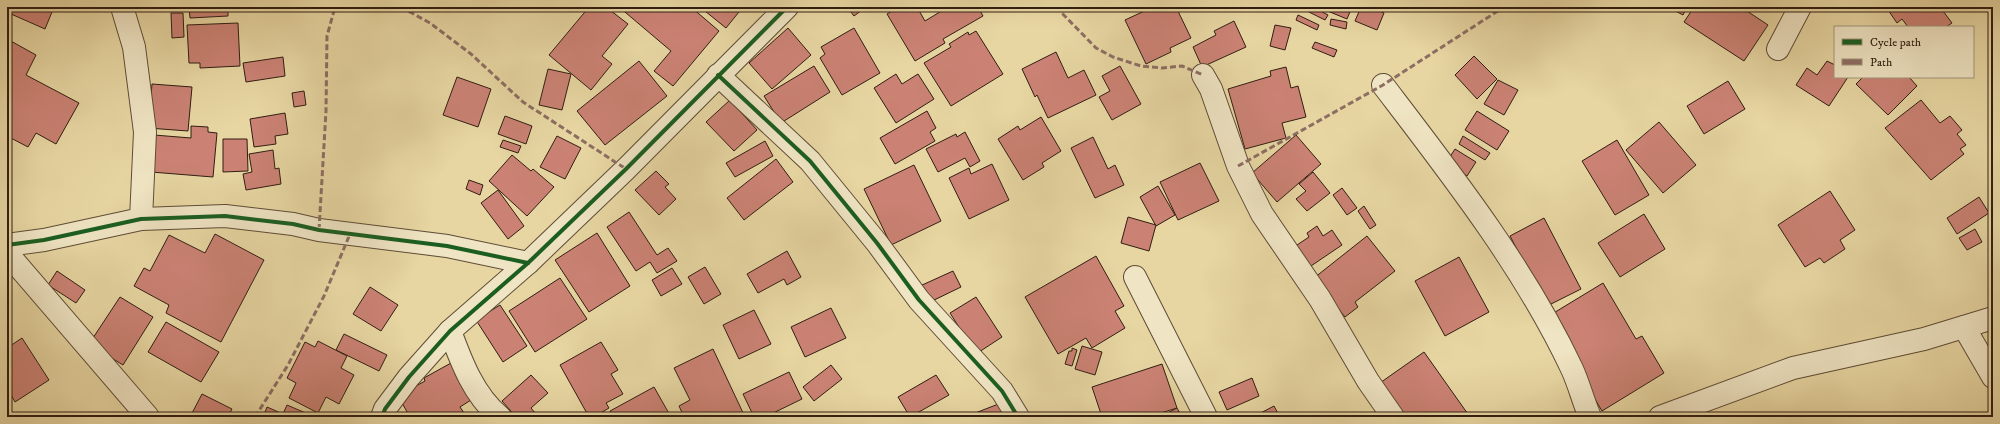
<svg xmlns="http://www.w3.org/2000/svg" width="2000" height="424" viewBox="0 0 2000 424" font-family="'IM FELL DW Pica',serif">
	<rect width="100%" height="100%" fill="#e7d6a2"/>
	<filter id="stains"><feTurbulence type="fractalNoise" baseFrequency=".005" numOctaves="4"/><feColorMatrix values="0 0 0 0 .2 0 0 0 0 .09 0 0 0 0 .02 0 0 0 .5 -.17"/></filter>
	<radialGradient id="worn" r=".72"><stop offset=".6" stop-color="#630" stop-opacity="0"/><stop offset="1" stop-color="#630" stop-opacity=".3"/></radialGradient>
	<g fill="#cb8274" stroke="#301e12">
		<polygon points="14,7 54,7 45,29 11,14"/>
		<polygon points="189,7 228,7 228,16 190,18"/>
		<polygon points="589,7 606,7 628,24 602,56 612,64 591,90 549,55"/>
		<polygon points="619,7 691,7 719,31 673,86 654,71 671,51"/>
		<polygon points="700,7 743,7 726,28"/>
		<polygon points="847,7 866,7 854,16"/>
		<polygon points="899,7 917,7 925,21 948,7 978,7 983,16 943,39 945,43 915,61 887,14"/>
		<polygon points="1153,7 1176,7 1191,38 1170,48 1171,52 1146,64 1125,20"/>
		<polygon points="1304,7 1313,7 1328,15 1325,20 1303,9"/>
		<polygon points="1318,7 1352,7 1347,19"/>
		<polygon points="1361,7 1371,7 1384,13 1377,30 1355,21"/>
		<polygon points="1668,7 1687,7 1683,15"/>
		<polygon points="1694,7 1741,7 1768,25 1744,61 1684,22"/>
		<polygon points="1886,7 1940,7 1952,23 1946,27 1908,27 1902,19 1897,23"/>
		<polygon points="171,13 183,13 184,37 172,38"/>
		<polygon points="1298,15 1319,25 1317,30 1296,20"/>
		<polygon points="1331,19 1347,22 1346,29 1330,25"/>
		<polygon points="1234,21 1246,47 1202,67 1193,47 1216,35 1214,31"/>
		<polygon points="238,23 240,66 200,68 200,63 189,63 187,25"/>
		<polygon points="1275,25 1291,28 1285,50 1270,46"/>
		<polygon points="788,28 811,55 772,89 749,63"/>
		<polygon points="854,28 880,73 842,95 820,58 825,54 821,47"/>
		<polygon points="976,31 1003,74 951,106 924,63 951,47 949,44 968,32 969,35"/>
		<polygon points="9,40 36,55 26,75 79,103 56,144 36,133 28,147 7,136 7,44"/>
		<polygon points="1315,42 1337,50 1334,57 1312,48"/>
		<polygon points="1056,52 1068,78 1084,70 1096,95 1048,118 1037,95 1035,97 1022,69"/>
		<polygon points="1474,56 1497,79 1477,99 1455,75"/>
		<polygon points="283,57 285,76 246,82 243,63"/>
		<polygon points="639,61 667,96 605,145 577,111"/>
		<polygon points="1827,61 1835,65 1835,77 1848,77 1829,106 1796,85 1807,68 1817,75"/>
		<polygon points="814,66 830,92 781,123 764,96"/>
		<polygon points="1120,66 1141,104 1112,120 1099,97 1110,91 1102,76"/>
		<polygon points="1286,67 1291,88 1298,86 1306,117 1282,123 1286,138 1245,149 1228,89 1271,76 1270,71"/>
		<polygon points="548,69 571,74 562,110 539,105"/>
		<polygon points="896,74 902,84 918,74 934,99 896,123 874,88"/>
		<polygon points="457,77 491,89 478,127 443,115"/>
		<polygon points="1863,77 1909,77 1917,86 1888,115 1856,84"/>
		<polygon points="1498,80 1518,90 1504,115 1484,104"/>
		<polygon points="1728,81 1745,109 1704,134 1687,106"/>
		<polygon points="152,84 192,87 188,131 148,128"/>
		<polygon points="304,91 306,105 294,107 292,93"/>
		<polygon points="730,100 757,130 734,151 706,122"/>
		<polygon points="1921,100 1940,123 1950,116 1962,130 1957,134 1966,145 1960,149 1964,154 1931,180 1885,128"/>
		<polygon points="927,111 936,128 930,132 935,141 895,164 880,138"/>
		<polygon points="1477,111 1509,131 1497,150 1465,130"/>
		<polygon points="285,113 288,134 275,136 276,144 254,147 250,119"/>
		<polygon points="505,116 532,126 526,144 498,134"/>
		<polygon points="1041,117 1061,151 1042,163 1044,167 1023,180 998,139 1018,126 1020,130"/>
		<polygon points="1659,122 1696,165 1663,193 1626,150"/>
		<polygon points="191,126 208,127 208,132 217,133 213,177 151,172 154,135 191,138"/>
		<polygon points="965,132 980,161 970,167 965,158 938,172 926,149 956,134 957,137"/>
		<polygon points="1296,135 1321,164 1277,202 1252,173"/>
		<polygon points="557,136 581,148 565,179 540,167"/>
		<polygon points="1463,136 1490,153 1485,160 1459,144"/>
		<polygon points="1093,137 1108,169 1115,165 1124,185 1095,198 1071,148"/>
		<polygon points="223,139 247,139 248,171 223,172"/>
		<polygon points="503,140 521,146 518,153 500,147"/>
		<polygon points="1617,140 1649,195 1615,215 1582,161"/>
		<polygon points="765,141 773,156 735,177 726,163"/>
		<polygon points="1455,149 1476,162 1467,176 1446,163"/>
		<polygon points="273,150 275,169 279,168 281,184 246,190 243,174 252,172 249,154"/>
		<polygon points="512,155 531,171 533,169 554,187 527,216 489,181"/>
		<polygon points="776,159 793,182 744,220 727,198"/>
		<polygon points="1200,163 1219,201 1178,220 1160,182"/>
		<polygon points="992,164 1009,200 969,219 949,178 969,168 971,174"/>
		<polygon points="914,165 941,221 891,245 864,189"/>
		<polygon points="656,171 669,184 665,187 676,199 659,215 635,190"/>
		<polygon points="1313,172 1330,193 1307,211 1296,199 1306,191 1299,184"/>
		<polygon points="469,180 483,185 480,195 466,189"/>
		<polygon points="1158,186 1175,215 1156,226 1140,197"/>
		<polygon points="1342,188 1357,208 1347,215 1333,195"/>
		<polygon points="498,190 524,226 508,239 481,203"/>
		<polygon points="1830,191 1855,230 1840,240 1845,249 1824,263 1820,258 1805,267 1778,225"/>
		<polygon points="1979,197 1989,213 1957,234 1947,218"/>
		<polygon points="1364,206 1376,225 1370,229 1358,211"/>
		<polygon points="629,212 657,255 668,248 677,261 657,273 650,262 636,271 607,227"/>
		<polygon points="1644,214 1665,249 1620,277 1598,243"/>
		<polygon points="1128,217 1156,225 1149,251 1121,243"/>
		<polygon points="1544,218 1581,289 1547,306 1510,236"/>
		<polygon points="1317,226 1323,236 1332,230 1342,245 1308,268 1294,247 1309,237 1307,233"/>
		<polygon points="1975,229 1982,242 1967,250 1959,238"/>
		<polygon points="597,233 630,286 589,312 555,260"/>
		<polygon points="215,234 264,260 221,342 166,313 169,305 134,286 144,268 150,271 169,235 205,253"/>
		<polygon points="1367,236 1395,271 1355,302 1358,307 1345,317 1314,278"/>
		<polygon points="1993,245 1993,258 1988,249"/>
		<polygon points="787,251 801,277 787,285 784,279 758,293 747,274"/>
		<polygon points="1096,256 1124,306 1115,311 1125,328 1092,348 1086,338 1058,354 1025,297"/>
		<polygon points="1459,257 1489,312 1445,336 1415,281"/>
		<polygon points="705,267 721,294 704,304 688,277"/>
		<polygon points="672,268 682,284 661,296 652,280"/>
		<polygon points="57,271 85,290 76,303 48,285"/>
		<polygon points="953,271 961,287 928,303 920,286"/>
		<polygon points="560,278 587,319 535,352 509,311"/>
		<polygon points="1603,283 1636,339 1642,336 1664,373 1602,411 1577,369 1552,314"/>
		<polygon points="370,287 398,305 381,331 353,314"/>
		<polygon points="120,297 153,317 123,365 89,344"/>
		<polygon points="976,297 1002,337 976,354 950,313"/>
		<polygon points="500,305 527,346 503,362 476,320"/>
		<polygon points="831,308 846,338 805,357 791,327"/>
		<polygon points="754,310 771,344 739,359 723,325"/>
		<polygon points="166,322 219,352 201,382 148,352"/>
		<polygon points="344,334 387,355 379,371 336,350"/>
		<polygon points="22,338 49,380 15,402 10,393 7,394 7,348"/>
		<polygon points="318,341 347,356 341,368 354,375 339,404 326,397 318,413 289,398 296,383 287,378 305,342 315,347"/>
		<polygon points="601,342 618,370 611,374 623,394 606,403 609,408 594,417 589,417 560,365"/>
		<polygon points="1082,346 1102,352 1095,375 1075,369"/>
		<polygon points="1072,348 1077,350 1072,366 1065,364 1069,351 1072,351"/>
		<polygon points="713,349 745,417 684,417 679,406 690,400 674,368"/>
		<polygon points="1424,352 1470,417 1399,417 1377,385"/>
		<polygon points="451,363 471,400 460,407 464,413 456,417 410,417 398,396 425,381 424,378"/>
		<polygon points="1162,364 1177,408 1148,417 1102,417 1092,387"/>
		<polygon points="831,365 842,379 814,401 803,387"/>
		<polygon points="789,372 802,399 765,417 754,417 743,394"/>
		<polygon points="531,375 548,393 531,408 536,414 533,417 516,417 502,401"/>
		<polygon points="936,375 949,395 910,417 898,397"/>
		<polygon points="1252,378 1259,396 1227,410 1219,392"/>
		<polygon points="654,387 671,417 613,417 610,411"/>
		<polygon points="202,394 232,409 228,417 190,417"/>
		<polygon points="1001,403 1006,417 965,417"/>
		<polygon points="287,405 315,417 263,417 267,407 283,414"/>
		<polygon points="1274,406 1280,417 1253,417"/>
		<polygon points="1177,408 1182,417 1160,417"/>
	</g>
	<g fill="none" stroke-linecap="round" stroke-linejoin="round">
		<g stroke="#5e4c36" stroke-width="24">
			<g id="minor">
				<polyline points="122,7 134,47 145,132 141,219"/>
				<polyline points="1778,49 1800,7"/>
				<polyline points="718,75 810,161 877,243 919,300 1002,391 1018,417"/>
				<polyline points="1203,75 1211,89 1238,166 1262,214 1320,299 1368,381 1393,417"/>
				<path d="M1383,85c68,89 141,182 189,284 7,15 11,32 18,48"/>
				<polyline points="7,245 44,240 141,219 225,216 293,224 319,230 447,246 528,263"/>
				<polyline points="7,253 148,417"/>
				<polyline points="1135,277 1206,417"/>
				<polyline points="1964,327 1993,377"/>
				<path d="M450,331c11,30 24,65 50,86"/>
				<polyline points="382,417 385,409 409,377 450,331 528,263 626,169 787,7"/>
				<polyline points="1660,417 1793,368 1924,339 1993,318"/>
			</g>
		</g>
		<use href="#minor" stroke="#efe4c3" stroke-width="22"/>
		<g stroke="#8d6e63" stroke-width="3" stroke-dasharray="6 3" stroke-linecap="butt">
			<polyline points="401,7 430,23 471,54 523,102 626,169"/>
			<polyline points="1056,7 1096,48 1113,57 1141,66 1162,68 1182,66 1203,75"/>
			<polyline points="1238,166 1383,85 1504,7"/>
			<polyline points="319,230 326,111 327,36 335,7"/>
			<polyline points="255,417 288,365 324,296 350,234"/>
		</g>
		<g stroke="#efe4c3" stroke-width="6">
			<g id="cycleway">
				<polyline points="718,75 810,161 877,243 919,300 1002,391 1018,417"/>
				<polyline points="7,245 44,240 141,219 225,216 293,224 319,230 447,246 528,263"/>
				<polyline points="382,417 385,409 409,377 450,331 528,263 626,169 787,7"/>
			</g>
		</g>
		<use href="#cycleway" stroke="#1b5e20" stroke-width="4"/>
	</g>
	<rect width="2000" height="424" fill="none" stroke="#e7d6a2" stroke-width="24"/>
	<rect x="8" y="8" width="1984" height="408" fill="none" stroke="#301e12" stroke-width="2"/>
	<rect x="12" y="12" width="1976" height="400" fill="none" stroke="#301e12"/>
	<rect x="1834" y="26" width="140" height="52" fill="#efe4c3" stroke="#a3957c"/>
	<rect x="1842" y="39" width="20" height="6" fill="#1b5e20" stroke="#a3957c"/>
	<text x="1870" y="46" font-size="12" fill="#301e12">Cycle path</text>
	<rect x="1842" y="59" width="20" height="6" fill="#8d6e63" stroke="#a3957c"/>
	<text x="1870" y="66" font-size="12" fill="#301e12">Path</text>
	<rect width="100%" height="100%" filter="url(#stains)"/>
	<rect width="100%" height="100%" fill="url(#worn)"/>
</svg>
